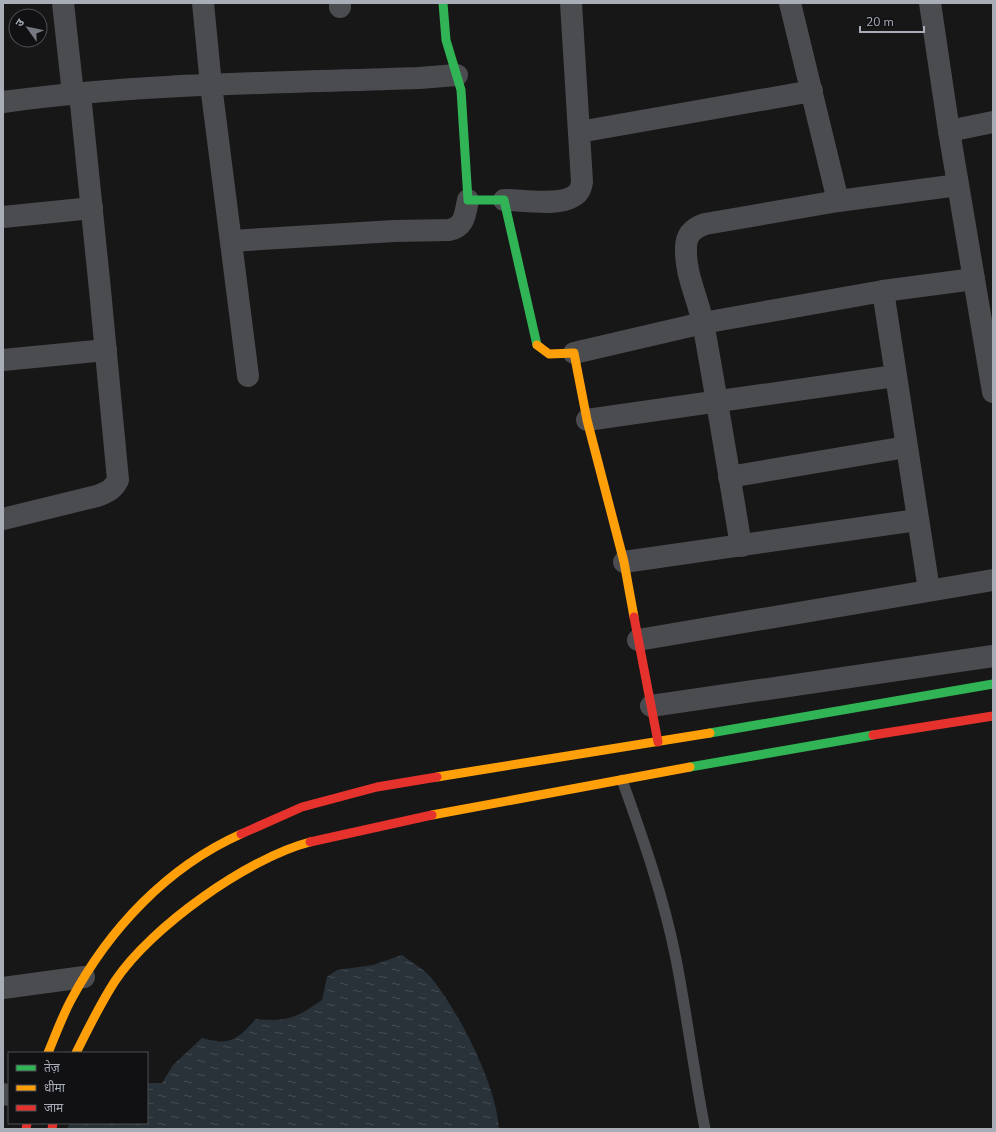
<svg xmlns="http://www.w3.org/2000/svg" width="996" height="1132" viewBox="0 0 996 1132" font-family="'Nunito Sans','Noto Sans Devanagari',sans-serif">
	<defs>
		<pattern id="water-ripples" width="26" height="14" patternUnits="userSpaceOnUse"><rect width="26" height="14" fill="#2a3239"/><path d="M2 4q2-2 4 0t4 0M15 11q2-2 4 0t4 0" fill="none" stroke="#464d54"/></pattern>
	</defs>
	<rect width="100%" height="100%" fill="#171717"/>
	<path fill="url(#water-ripples)" d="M402,955c10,8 24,15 31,25 28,36 63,104 66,149h-432l3,-6h77v-40h15l11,-18 29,-27c28,8 35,2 54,-19 32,3 40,-1 66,-19l5,-23 10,-7 36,-5z"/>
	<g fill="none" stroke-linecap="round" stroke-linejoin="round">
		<path stroke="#4b4c50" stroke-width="11" d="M622,780c21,58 42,118 54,179 11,56 18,114 29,170"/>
		<g stroke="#4b4c50" stroke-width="22">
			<polyline points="63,3 73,94"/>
			<polyline points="203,3 211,85 248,376"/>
			<polyline points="340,3 340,7"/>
			<polyline points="790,3 838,201"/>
			<polyline points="930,3 949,131 993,392"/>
			<path d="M3,102c138,-19 277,-19 416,-24l38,-3"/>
			<polyline points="949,131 993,122"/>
			<polyline points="579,132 812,91"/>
			<path d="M504,200c17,0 54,6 68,-3 7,-3 9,-8 10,-15l-11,-179"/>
			<polyline points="3,217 92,208"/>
			<path d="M231,241l163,-10 55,-1c16,-3 16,-16 19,-30"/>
			<polyline points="883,291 929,590"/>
			<polyline points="574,353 703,323 883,291 974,279"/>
			<polyline points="3,360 106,350"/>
			<polyline points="587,420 895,376"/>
			<polyline points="729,477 906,447"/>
			<path d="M3,519l94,-23c10,-4 16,-6 21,-16l-18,-190 -20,-196"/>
			<path d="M741,546c-12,-73 -24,-146 -37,-218 -5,-28 -19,-52 -18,-80 0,-13 7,-20 19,-24l133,-23 120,-16"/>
			<polyline points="624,562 917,520"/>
			<polyline points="638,640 993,580"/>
			<polyline points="651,706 993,656"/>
			<polyline points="3,988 84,977"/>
			<polyline points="3,1094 9,1095"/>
		</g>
		<g stroke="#30b455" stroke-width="9">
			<polyline points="443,3 446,40 461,90 468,200 504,200 537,345"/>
			<polyline points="710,733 993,684"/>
			<polyline points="690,767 873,735"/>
		</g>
		<g stroke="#ff9f0a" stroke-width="9">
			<polyline points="537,345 549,354 574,353 587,420 624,562 634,617"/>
			<polyline points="437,777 710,733"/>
			<polyline points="432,815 690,767"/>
			<path d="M48,1053c7,-17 14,-36 23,-53 38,-71 96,-133 170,-166"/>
			<path d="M76,1053c12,-24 24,-49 39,-72 36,-54 133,-123 195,-139"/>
		</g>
		<g stroke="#e5322d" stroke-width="9">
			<polyline points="634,617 658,742"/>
			<polyline points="873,735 993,716"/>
			<polyline points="241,834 302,807 377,787 437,777"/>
			<polyline points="310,842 432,815"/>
			<polyline points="26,1129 27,1123"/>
			<polyline points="52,1129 53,1123"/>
		</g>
	</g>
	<rect width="996" height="1132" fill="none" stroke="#a8adb8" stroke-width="8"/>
	<rect x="8" y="1052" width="140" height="72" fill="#111113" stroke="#4d4f55"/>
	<rect x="16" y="1065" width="20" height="6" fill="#30b455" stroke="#4d4f55"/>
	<text x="44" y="1072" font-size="12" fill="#a8adb8">तेज़</text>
	<rect x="16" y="1085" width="20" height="6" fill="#ff9f0a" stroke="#4d4f55"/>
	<text x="44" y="1092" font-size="12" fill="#a8adb8">धीमा</text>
	<rect x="16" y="1105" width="20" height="6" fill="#e5322d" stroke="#4d4f55"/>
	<text x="44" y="1112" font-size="12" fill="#a8adb8">जाम</text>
	<g transform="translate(28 28) rotate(303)"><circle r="19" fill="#111113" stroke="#4d4f55"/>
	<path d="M0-3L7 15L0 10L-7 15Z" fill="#757880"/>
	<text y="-6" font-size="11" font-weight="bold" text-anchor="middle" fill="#a8adb8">उ</text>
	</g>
	<path d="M860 26v6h64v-6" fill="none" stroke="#a8adb8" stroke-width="2"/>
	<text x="866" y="26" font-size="12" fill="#a8adb8" stroke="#111113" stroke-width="3" paint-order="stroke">20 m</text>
</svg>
